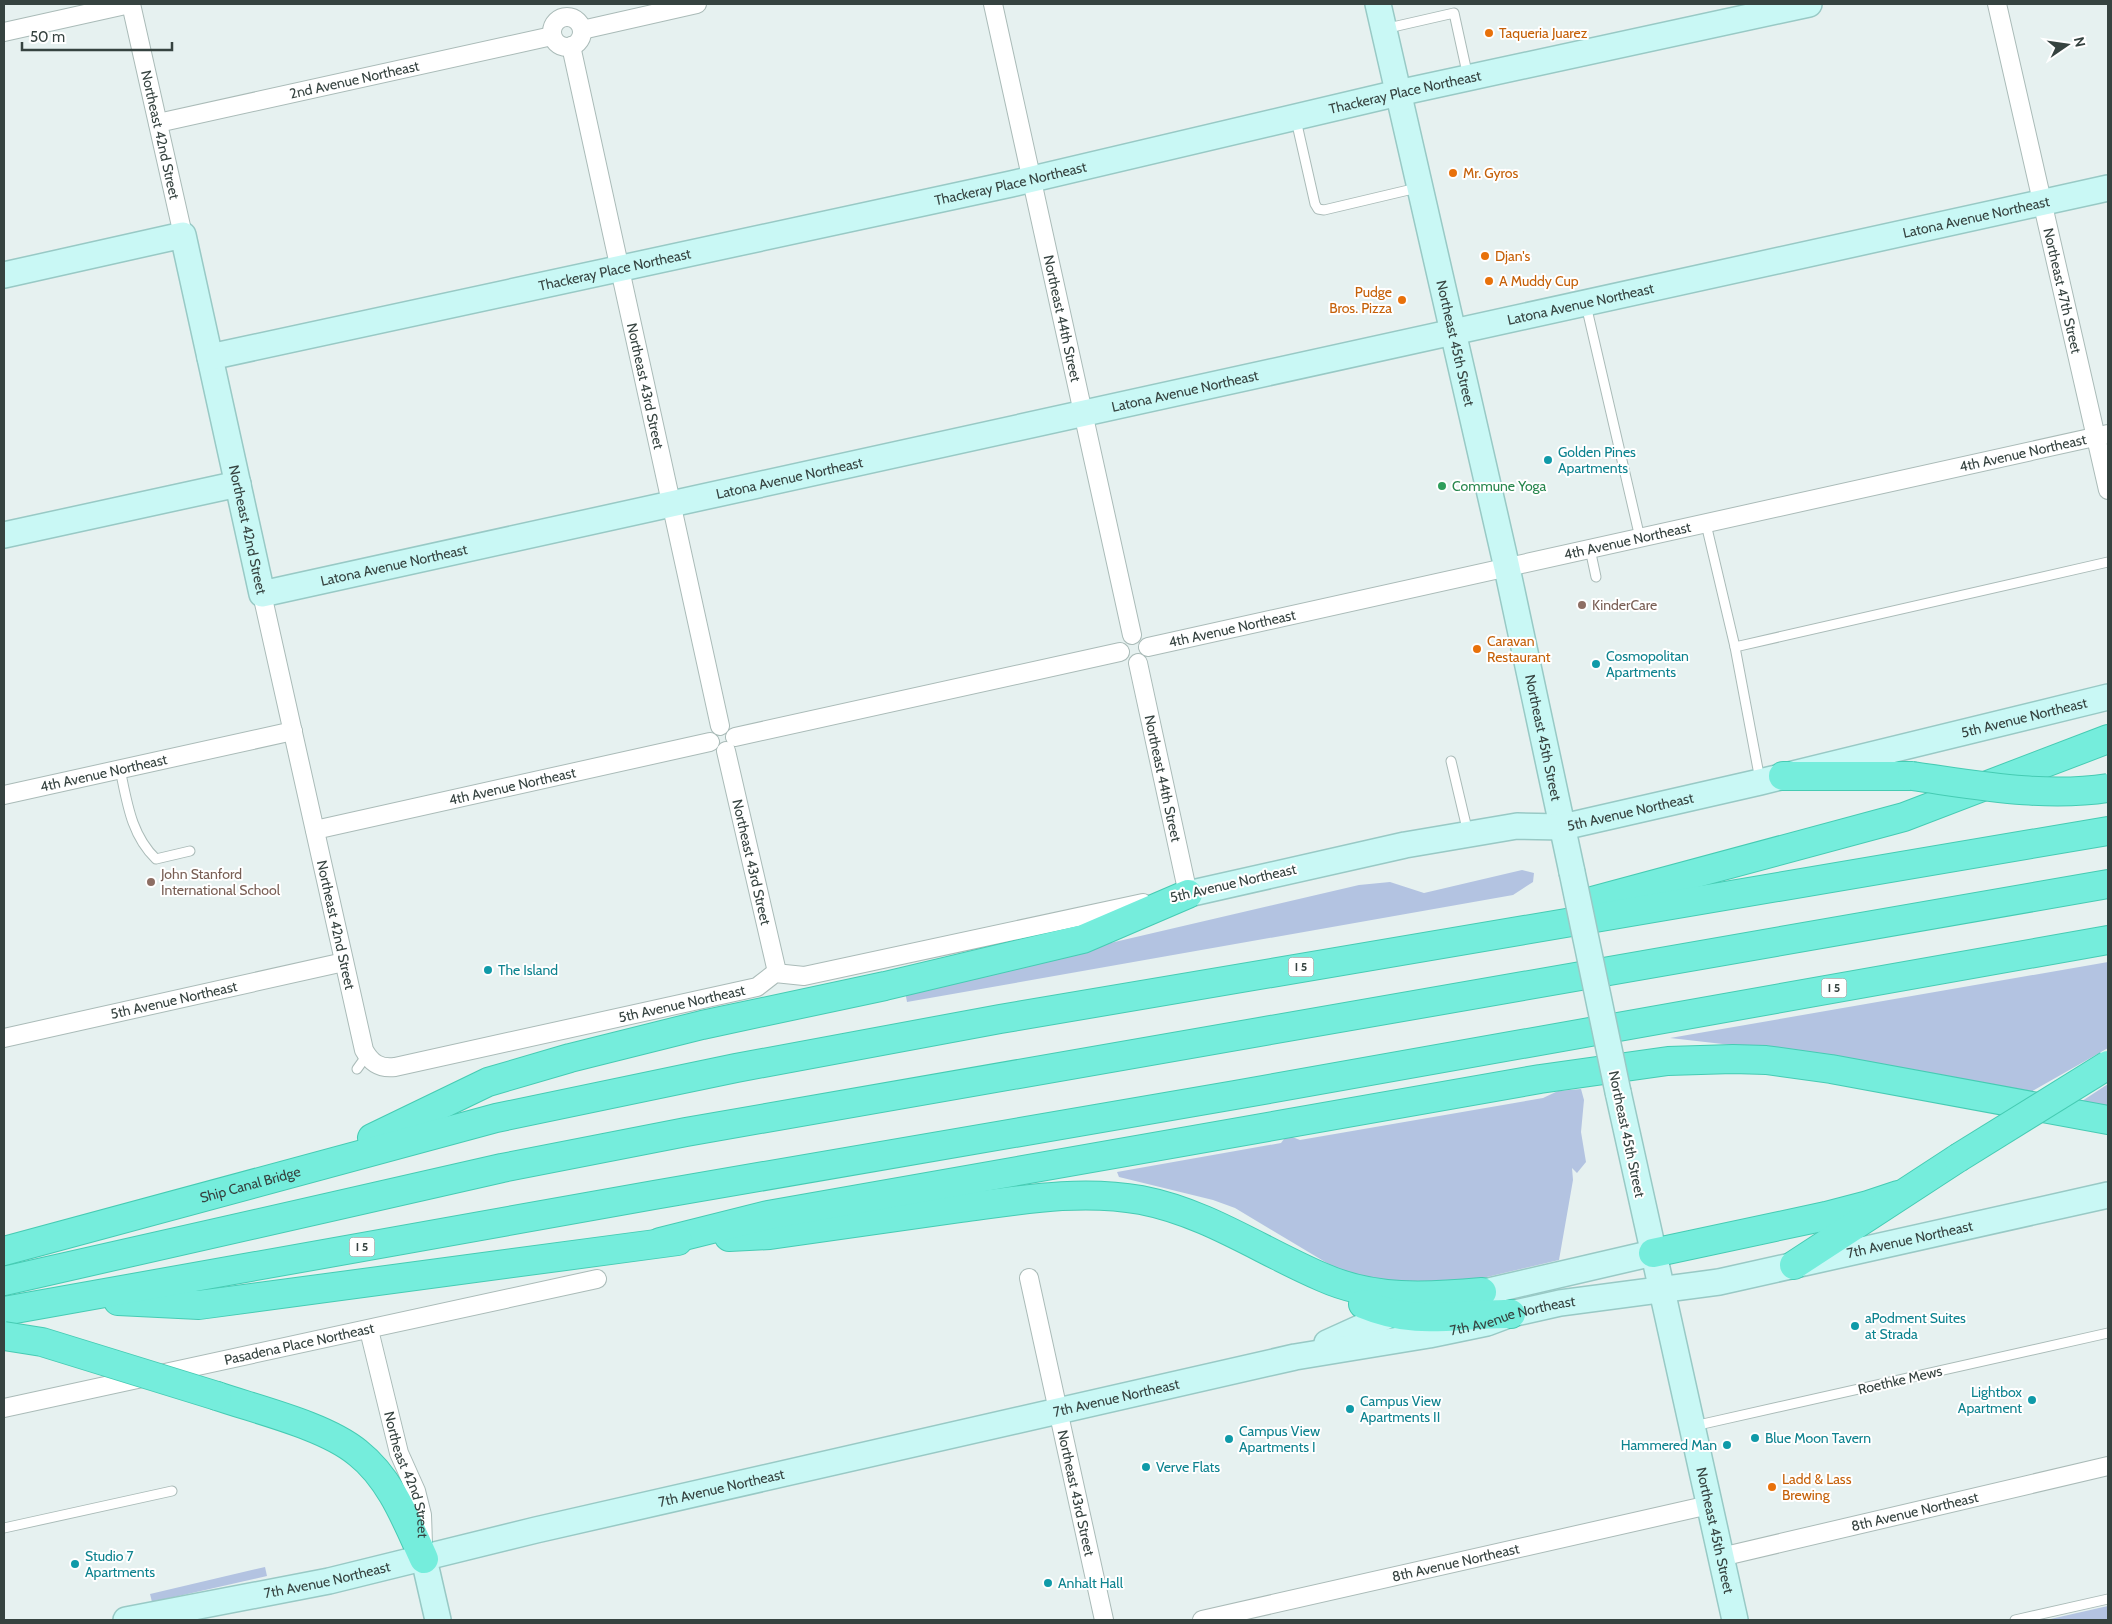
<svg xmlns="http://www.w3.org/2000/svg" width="2112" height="1624" viewBox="0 0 2112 1624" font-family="Cabin,sans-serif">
	<rect width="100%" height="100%" fill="#e6f1f0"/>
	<g fill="#b3c3e1">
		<polygon points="1522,870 1534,873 1533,882 1513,895 907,1002 905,991 1359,885 1390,882 1424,893"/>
		<polygon points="2108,962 2108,1048 2022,1097 1785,1051 1670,1038"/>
		<polygon points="2108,1084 2108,1108 2079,1103"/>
		<polygon points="1581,1089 1584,1100 1581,1132 1586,1162 1577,1173 1572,1168 1573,1180 1559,1260 1457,1284 1429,1287 1352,1278 1235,1208 1213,1200 1119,1177 1117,1172 1281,1143 1287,1135 1300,1140 1543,1098 1558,1091"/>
		<polygon points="265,1567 267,1576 152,1602 150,1594"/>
		<polygon points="2108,1606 2108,1620 2046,1620"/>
	</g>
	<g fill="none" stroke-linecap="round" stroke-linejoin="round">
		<g stroke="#aabbb8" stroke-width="11">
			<g id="lane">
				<polyline points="1384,29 1454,13 1468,77"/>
				<polyline points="1296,120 1315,204 1318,209 1324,210 1417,188"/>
				<polyline points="1586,305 1640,538"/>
				<polyline points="1706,524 1735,647 1760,780"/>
				<polyline points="1590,549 1596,577"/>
				<polyline points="1735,647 2108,562"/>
				<polyline points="1451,761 1468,833"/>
				<path d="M120,769c7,33 11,66 36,90l34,-8"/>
				<polyline points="357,1069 367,1055"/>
				<polyline points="1694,1426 2108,1333"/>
				<polyline points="4,1528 172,1491"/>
				<polyline points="2015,1620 2108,1599"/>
			</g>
		</g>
		<g stroke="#aabbb8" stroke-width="20">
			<g id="street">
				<path id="s1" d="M131,4l52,231"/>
				<path id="s2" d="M993,4l139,631"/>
				<path id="s3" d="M1997,4l111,486"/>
				<circle cx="567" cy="32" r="15"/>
				<polyline points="582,30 697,4"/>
				<polyline points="4,32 130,4"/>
				<path id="s4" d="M571,46l149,680"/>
				<path id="s5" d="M158,123l394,-87"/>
				<path id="s6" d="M262,594l102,456c7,13 16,19 31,17l362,-80 18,-14 29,3 339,-73"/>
				<path id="s7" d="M1148,647l960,-213"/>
				<path id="s8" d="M1138,663l50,231 -10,2"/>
				<polyline points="735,737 1120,652"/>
				<path id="s9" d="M726,751l51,221"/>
				<path id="s10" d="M4,795l289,-64"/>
				<path id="s11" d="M315,830l395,-88"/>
				<path id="s12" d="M4,1038l340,-76"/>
				<path id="s13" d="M1029,1278l75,342"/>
				<path id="s14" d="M369,1330l30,123 17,38 6,24 1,29"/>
				<path id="s15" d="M4,1408l593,-129"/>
				<path id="s16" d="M1721,1557l387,-91"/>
				<path id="s17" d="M1202,1620l507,-115"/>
			</g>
		</g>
		<g stroke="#98c9c5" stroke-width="28">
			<g id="secondary">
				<path id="s18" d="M1378,4l129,564 65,304"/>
				<path id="s19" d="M4,275l179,-40 79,359 1846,-406"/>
				<path id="s20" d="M210,357l801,-173 387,-91 411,-89"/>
				<polyline points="4,535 238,484"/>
				<path id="s21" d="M1188,894l217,-49 112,-19 46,1 197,-45 348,-85"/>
				<path id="s22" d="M1618,1092l117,528"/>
				<polyline points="1463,1297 1653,1253"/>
				<polyline points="1327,1343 1402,1309"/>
				<polyline points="424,1559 438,1620"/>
				<path id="s23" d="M126,1620l203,-39 207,-51 759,-173 134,-22 58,-12 24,-9 49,-11 159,-21 389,-87"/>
			</g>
		</g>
		<g stroke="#46cbb3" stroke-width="30">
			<g id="highway">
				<polyline points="1783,776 1912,776"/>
				<polyline points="1581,904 1904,817 2108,739"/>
				<polyline points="372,1138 488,1082 570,1058 702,1025 885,986 1083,939 1188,894"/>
				<path d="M729,1237l41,-2c63,-9 127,-18 191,-27 60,-8 119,-19 180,-8 67,13 120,51 181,77 51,23 105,20 160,15"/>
				<polyline points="660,1242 768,1215 1540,1079 1668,1061 1733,1059 1766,1060 1831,1069 2108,1120"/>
				<path id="s24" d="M4,1251l492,-133 240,-50 264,-49 1108,-188"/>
				<polyline points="1653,1253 1826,1216 1868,1205 1898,1195"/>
				<polyline points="1794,1265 1958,1158"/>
				<polyline points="4,1281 502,1168 686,1132 2108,884"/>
				<polyline points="118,1301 199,1305 678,1241"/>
				<path d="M1363,1304c55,23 93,9 148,10"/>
				<polyline points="4,1311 654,1195 1235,1095 2108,940"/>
				<path d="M217,1396c41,14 109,30 141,57 33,26 49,69 66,106"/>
			</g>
		</g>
		<use href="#lane" stroke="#fff" stroke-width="9"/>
		<use href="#street" stroke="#fff" stroke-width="18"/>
		<use href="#secondary" stroke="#c9f8f5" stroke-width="25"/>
		<use href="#highway" stroke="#75eddc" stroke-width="28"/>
		<g stroke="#98c9c5" stroke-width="28" stroke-linecap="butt">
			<polyline id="secondary-bridge" points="1572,872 1618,1092"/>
		</g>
		<g stroke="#46cbb3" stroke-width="30" stroke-linecap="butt">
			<g id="highway-bridge">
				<path d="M1912,776c65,9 131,22 196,12"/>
				<polyline points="1958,1158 2108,1065"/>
				<polyline points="4,1336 42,1342 217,1396"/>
			</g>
		</g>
		<use href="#secondary-bridge" stroke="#c9f8f5" stroke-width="25"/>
		<use href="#highway-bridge" stroke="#75eddc" stroke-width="28"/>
	</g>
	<g fill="#e8710a" stroke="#fff" stroke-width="2">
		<circle cx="1489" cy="33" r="5"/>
		<circle cx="1453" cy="173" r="5"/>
		<circle cx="1485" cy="256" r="5"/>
		<circle cx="1489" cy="281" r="5"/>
		<circle cx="1402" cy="300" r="5"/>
		<circle cx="1477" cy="649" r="5"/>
		<circle cx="1772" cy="1487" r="5"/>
	</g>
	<g fill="#0f9aa8" stroke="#fff" stroke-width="2">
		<circle cx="1548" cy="460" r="5"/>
		<circle cx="1596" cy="664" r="5"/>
		<circle cx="488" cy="970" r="5"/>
		<circle cx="1855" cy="1326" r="5"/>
		<circle cx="2032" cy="1400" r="5"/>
		<circle cx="1350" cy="1409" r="5"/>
		<circle cx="1755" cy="1438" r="5"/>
		<circle cx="1229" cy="1439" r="5"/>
		<circle cx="1727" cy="1445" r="5"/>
		<circle cx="1146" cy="1467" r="5"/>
		<circle cx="75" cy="1564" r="5"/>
		<circle cx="1048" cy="1583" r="5"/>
	</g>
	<circle fill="#2e9e5b" stroke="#fff" stroke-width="2" cx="1442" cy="486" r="5"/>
	<g fill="#8d6e63" stroke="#fff" stroke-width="2">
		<circle cx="1582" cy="605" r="5"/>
		<circle cx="151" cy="882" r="5"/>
	</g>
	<g text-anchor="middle" stroke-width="4" stroke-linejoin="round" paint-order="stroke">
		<g fill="#fff" stroke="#727b79" stroke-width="1">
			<rect x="1288.5" y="957.5" width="25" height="19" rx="4"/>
			<rect x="1821.5" y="978.5" width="25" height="19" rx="4"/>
			<rect x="349.5" y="1237.5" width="25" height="19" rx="4"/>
		</g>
		<g font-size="12" font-weight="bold" fill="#364340">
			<text x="1301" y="971">I 5</text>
			<text x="1834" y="992">I 5</text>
			<text x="362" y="1251">I 5</text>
		</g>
		<g font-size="14" fill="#c56008" stroke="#fff" text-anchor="start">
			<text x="1499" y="38">Taqueria Juarez</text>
			<text x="1463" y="178">Mr. Gyros</text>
			<text x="1495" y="261">Djan's</text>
			<text x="1499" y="286">A Muddy Cup</text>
			<text x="1392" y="297" text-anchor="end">Pudge<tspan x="1392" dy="16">Bros. Pizza</tspan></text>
			<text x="1487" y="646">Caravan<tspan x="1487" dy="16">Restaurant</tspan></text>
			<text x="1782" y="1484">Ladd &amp; Lass<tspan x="1782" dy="16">Brewing</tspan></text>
		</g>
		<g font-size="14" fill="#364340" stroke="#fff">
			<text dy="5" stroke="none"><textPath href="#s5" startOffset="201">2nd Avenue Northeast</textPath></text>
			<text dy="5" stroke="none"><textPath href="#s20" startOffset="1224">Thackeray Place Northeast</textPath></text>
			<text dy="5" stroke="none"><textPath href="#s1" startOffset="134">Northeast 42nd Street</textPath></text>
			<text dy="5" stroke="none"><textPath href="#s20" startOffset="819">Thackeray Place Northeast</textPath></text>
			<text dy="5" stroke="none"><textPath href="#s19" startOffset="2306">Latona Avenue Northeast</textPath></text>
			<text dy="5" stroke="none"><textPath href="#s20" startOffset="414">Thackeray Place Northeast</textPath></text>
			<text dy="5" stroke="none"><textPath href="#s3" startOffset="294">Northeast 47th Street</textPath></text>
			<text dy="5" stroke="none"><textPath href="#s19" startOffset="1901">Latona Avenue Northeast</textPath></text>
			<text dy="5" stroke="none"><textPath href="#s2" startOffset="322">Northeast 44th Street</textPath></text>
			<text dy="5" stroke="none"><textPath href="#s18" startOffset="348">Northeast 45th Street</textPath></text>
			<text dy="5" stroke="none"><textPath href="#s4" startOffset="348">Northeast 43rd Street</textPath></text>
			<text dy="5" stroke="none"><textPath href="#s19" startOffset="1496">Latona Avenue Northeast</textPath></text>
			<text dy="5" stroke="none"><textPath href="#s7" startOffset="896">4th Avenue Northeast</textPath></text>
			<text dy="5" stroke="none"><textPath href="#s19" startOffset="1091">Latona Avenue Northeast</textPath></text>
			<text dy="5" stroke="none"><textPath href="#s19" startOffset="485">Northeast 42nd Street</textPath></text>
			<text dy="5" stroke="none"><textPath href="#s7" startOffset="491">4th Avenue Northeast</textPath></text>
			<text dy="5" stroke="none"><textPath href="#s19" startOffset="686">Latona Avenue Northeast</textPath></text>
			<text dy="5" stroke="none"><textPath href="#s7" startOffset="86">4th Avenue Northeast</textPath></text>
			<text dy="5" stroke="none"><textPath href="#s21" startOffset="856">5th Avenue Northeast</textPath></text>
			<text dy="5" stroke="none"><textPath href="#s18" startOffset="752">Northeast 45th Street</textPath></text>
			<text dy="5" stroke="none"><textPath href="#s10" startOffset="102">4th Avenue Northeast</textPath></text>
			<text dy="5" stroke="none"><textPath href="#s8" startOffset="118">Northeast 44th Street</textPath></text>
			<text dy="5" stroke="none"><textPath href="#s11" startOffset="202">4th Avenue Northeast</textPath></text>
			<text dy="5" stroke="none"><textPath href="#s21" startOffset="451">5th Avenue Northeast</textPath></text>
			<text dy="5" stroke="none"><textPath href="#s9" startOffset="114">Northeast 43rd Street</textPath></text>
			<text transform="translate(1233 883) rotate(-13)" y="5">5th Avenue Northeast</text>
			<text dy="5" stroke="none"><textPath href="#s6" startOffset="339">Northeast 42nd Street</textPath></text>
			<text dy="5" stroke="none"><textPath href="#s12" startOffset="174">5th Avenue Northeast</textPath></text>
			<text dy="5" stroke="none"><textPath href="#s6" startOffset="799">5th Avenue Northeast</textPath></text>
			<text transform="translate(1627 1134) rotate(78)" y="5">Northeast 45th Street</text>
			<text dy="5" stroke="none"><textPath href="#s24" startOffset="255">Ship Canal Bridge</textPath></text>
			<text dy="5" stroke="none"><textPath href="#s23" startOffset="1825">7th Avenue Northeast</textPath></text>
			<text dy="5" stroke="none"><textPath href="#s23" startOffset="1420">7th Avenue Northeast</textPath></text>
			<text dy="5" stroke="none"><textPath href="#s15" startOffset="302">Pasadena Place Northeast</textPath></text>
			<text transform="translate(1900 1380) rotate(-13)" y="5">Roethke Mews</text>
			<text dy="5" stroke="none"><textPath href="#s23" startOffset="1015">7th Avenue Northeast</textPath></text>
			<text dy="5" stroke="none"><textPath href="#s14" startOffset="150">Northeast 42nd Street</textPath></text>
			<text dy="5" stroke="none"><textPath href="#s23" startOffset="610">7th Avenue Northeast</textPath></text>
			<text dy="5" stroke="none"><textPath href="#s13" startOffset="220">Northeast 43rd Street</textPath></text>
			<text dy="5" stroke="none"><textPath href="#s16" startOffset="199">8th Avenue Northeast</textPath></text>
			<text dy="5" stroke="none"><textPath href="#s22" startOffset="449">Northeast 45th Street</textPath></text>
			<text dy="5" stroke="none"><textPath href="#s17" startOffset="260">8th Avenue Northeast</textPath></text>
			<text dy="5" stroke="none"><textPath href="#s23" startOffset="205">7th Avenue Northeast</textPath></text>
		</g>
		<g font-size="14" fill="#0d838f" stroke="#fff" text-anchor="start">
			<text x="1558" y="457">Golden Pines<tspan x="1558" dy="16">Apartments</tspan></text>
			<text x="1606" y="661">Cosmopolitan<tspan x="1606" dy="16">Apartments</tspan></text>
			<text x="498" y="975">The Island</text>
			<text x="1865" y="1323">aPodment Suites<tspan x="1865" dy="16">at Strada</tspan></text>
			<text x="2022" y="1397" text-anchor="end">Lightbox<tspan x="2022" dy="16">Apartment</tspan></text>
			<text x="1360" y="1406">Campus View<tspan x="1360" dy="16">Apartments II</tspan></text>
			<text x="1239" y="1436">Campus View<tspan x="1239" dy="16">Apartments I</tspan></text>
			<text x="1765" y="1443">Blue Moon Tavern</text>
			<text x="1717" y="1450" text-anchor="end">Hammered Man</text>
			<text x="1156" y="1472">Verve Flats</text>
			<text x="85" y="1561">Studio 7<tspan x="85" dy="16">Apartments</tspan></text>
			<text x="1058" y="1588">Anhalt Hall</text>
		</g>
		<g font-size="14" fill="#27864d" stroke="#fff" text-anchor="start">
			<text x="1452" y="491">Commune Yoga</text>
		</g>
		<g font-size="14" fill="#785e54" stroke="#fff" text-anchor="start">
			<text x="1592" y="610">KinderCare</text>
			<text x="161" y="879">John Stanford<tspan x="161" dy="16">International School</tspan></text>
		</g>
	</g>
	<rect width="2112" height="1624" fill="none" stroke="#364340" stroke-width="10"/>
	<g transform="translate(2067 45) rotate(77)" stroke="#ffffff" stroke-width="4" paint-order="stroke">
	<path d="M0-4L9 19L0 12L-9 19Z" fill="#364340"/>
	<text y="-8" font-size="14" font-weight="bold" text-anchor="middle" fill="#364340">N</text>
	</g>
	<path d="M22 42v8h150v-8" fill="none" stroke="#364340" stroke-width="2.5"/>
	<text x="30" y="42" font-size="15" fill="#364340" stroke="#ffffff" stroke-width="4" paint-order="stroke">50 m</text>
</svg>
